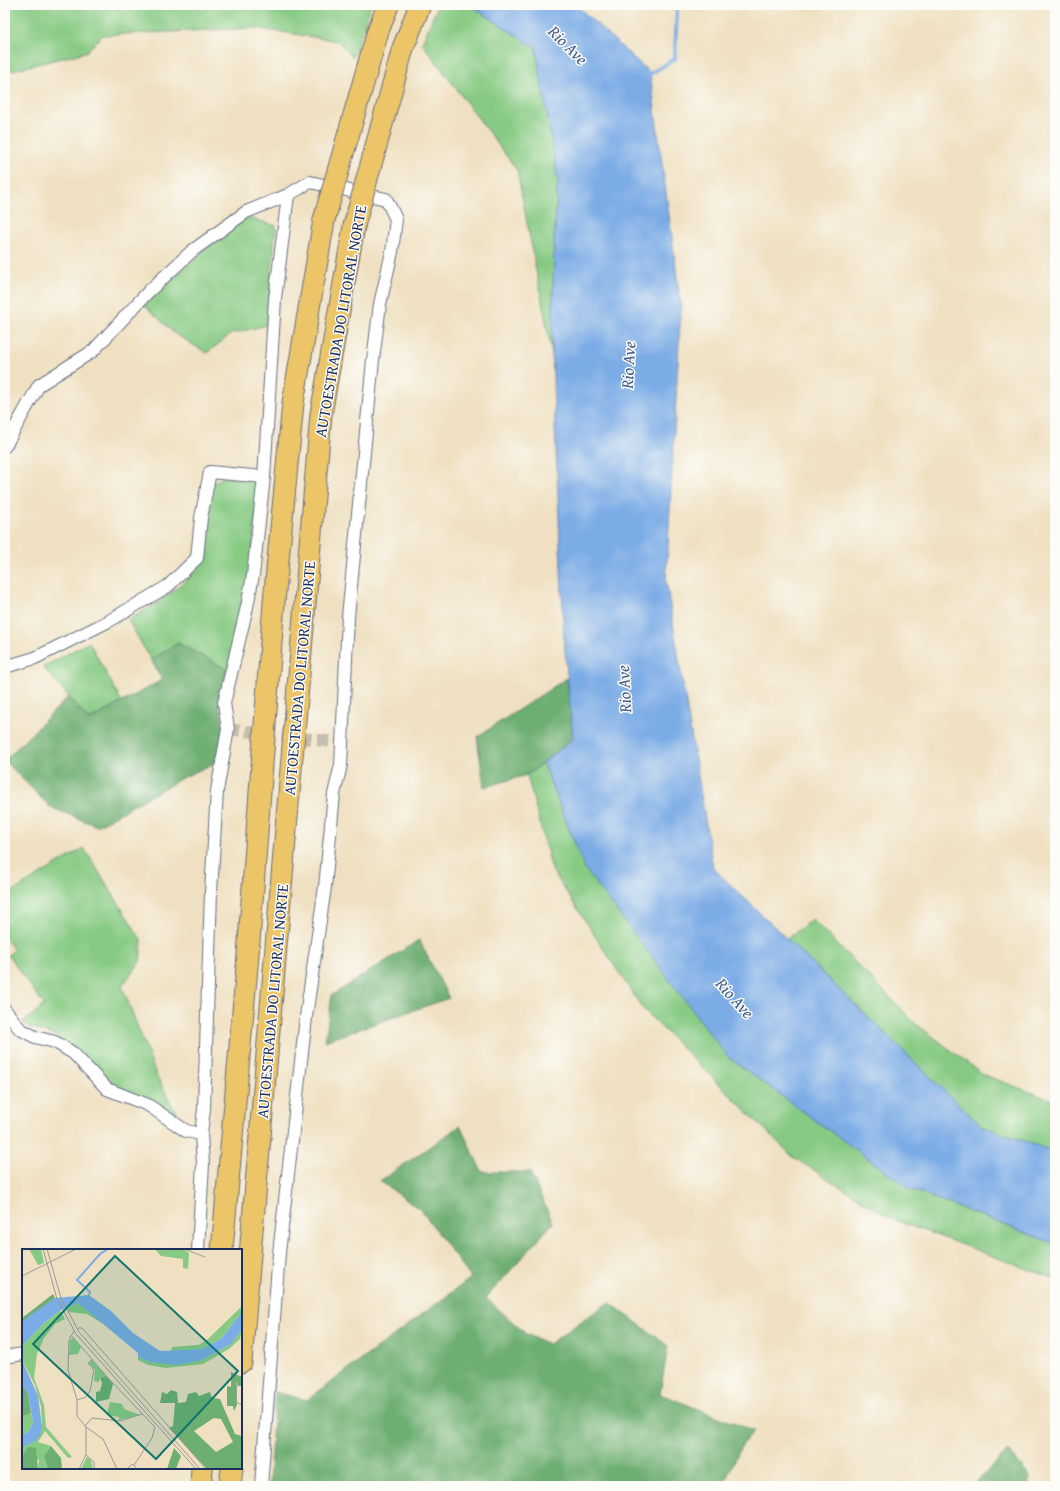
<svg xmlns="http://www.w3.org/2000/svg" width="1060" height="1491" viewBox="0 0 1060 1491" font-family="'Gentium Book Plus',serif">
	<rect width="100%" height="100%" fill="#fdfcf7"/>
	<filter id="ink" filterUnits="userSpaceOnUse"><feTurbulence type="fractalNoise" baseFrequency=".025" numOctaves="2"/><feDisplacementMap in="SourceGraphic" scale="8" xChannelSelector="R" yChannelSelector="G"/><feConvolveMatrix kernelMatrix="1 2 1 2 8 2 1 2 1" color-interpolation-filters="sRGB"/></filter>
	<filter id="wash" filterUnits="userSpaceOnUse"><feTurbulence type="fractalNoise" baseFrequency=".012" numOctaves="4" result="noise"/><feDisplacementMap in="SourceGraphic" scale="16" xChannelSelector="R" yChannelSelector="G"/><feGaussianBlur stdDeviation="0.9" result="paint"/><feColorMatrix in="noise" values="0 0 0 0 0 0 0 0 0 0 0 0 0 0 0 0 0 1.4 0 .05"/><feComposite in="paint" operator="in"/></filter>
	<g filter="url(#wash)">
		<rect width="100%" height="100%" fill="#efe0c1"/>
		<g fill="#87ca83" stroke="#517c70">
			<polygon points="5,5 371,5 353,58 338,41 256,28 103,35 86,52 5,72"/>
			<polygon points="438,5 470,5 536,48 558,181 554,241 552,354 517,170 422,43"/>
			<polygon points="249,218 276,226 267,325 231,334 207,353 175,334 144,305 210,244 242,220"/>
			<polygon points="224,477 253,480 259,487 251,568 228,670 178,643 151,660 128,620 157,603 190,577 202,559 204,517 212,483"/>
			<polygon points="89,642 122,702 89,720 43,667"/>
			<polygon points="543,763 585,869 910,1189 1055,1244 1055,1279 892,1219 793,1157 642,1008 552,870 527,775"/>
			<polygon points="84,848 142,941 140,962 122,986 157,1077 183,1125 104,1079 75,1050 60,1037 28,1027 23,1022 44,1005 8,955 14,950 5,937 5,896"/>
			<polygon points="812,919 916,1024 984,1075 1055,1101 1055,1152 981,1126 787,939"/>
		</g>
		<g fill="#6dae71" stroke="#446e68">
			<polygon points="178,643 228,670 218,700 224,726 219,761 182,778 97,826 50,807 5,761 5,760 68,697 89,720 162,680 151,660"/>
			<polygon points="567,678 573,739 527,775 484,787 477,737"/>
			<polygon points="419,940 449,998 325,1041 332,995"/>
			<polygon points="460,1126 482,1172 530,1172 553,1223 486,1298 526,1334 549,1344 609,1302 668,1346 660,1394 754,1431 743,1443 725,1481 726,1486 269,1486 275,1392 307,1400 471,1278 422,1211 380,1181"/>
			<polygon points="1008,1451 1030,1477 1028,1486 972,1486"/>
		</g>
		<polygon fill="#7bace6" stroke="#4b6ea2" points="470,5 576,5 650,73 681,306 666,581 713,868 981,1126 1055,1152 1055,1244 910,1189 728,1057 585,869 543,763 573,739 564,641 552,354 554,241 558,181 536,48"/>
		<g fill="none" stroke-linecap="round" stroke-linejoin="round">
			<polyline stroke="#7bace6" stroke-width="4" points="646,76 675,59 677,5"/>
		</g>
	</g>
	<g filter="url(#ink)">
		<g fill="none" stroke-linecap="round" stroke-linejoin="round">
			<polyline stroke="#c5bdad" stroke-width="12" stroke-dasharray="12 6" stroke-linecap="butt" points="228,729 342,743"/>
			<g stroke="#656d81" stroke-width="14">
				<g id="minor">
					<polyline points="5,446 39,385 93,351 149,291 192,251 246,212 288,195 310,182 386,199 396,219 392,252 380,304 373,360 348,617 341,765 334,794 325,887 307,1009 279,1253 261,1486"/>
					<polyline points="5,667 35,658 109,621 168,586 197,558 201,518 210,472 264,477"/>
					<polyline points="5,1010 20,1029 35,1037 55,1042 73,1053 107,1089 148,1105 186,1131 201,1134"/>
					<polyline points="198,1250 203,1164 201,1134 204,1109 211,892 217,791 228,729 224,703 247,607 253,575 264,477 275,299 288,195"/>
					<polyline points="5,1357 23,1354"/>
				</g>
			</g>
			<g stroke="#656d81" stroke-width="23">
				<g id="motorway">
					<polyline points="222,1250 248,955 274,602 293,403 324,220"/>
					<polyline points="241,1362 321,414 354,226"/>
					<polyline points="201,1486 202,1468"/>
					<polyline points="230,1486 232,1468"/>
				</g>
			</g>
			<use href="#minor" stroke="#fff" stroke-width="12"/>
			<use href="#motorway" stroke="#edc569" stroke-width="21"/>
			<g stroke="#656d81" stroke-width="23" stroke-linecap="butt">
				<g id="motorway-bridge">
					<polyline points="324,220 378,31 388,5"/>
					<polyline points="354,226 403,48 420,5"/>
				</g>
			</g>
			<use href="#motorway-bridge" stroke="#edc569" stroke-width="21"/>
		</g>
	</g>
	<g text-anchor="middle" stroke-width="3" stroke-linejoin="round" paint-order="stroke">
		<g font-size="16" fill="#1b2f5e" stroke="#fdfcf7">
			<text transform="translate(340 321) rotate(-80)" y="6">AUTOESTRADA DO LITORAL NORTE</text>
			<text transform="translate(299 678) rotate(-85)" y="6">AUTOESTRADA DO LITORAL NORTE</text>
			<text transform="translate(272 1001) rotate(-85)" y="6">AUTOESTRADA DO LITORAL NORTE</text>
		</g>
		<g font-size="17" font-style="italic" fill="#3d5b8e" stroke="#fdfcf7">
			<text transform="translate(568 45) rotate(45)" y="6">Rio Ave</text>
			<text transform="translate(628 365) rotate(-87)" y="6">Rio Ave</text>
			<text transform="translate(624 689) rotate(-93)" y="6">Rio Ave</text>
			<text transform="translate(735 998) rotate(48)" y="6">Rio Ave</text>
		</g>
	</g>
	<g transform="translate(22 1249)">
		<rect width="220" height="220" fill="#efe0c1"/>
		<path d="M7,0h12l3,14 -6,2zM133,0h28l6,4 -1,16 -5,-1v-9l-22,-3zM56,54l13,8 14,14 -18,-11 -18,-2 -3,-6zM220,57v6l-21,27 -19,10 -31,2 1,-4 26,-2 8,-4zM38,61l5,9 -10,5 -11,14 -7,16 -3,24 10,27 2,22 26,30 -4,1 -23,-27 -7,11 13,4 -7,10 4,13h-10l1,-9 -17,-3v-10l20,-20 -1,-21 -6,-21 -13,-25v-14l20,-21zM220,80l-2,10 -11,10 -26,15 -37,4 -18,-3 -10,-5v-3l12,5 52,-2 29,-16zM51,89l8,9 -3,7 -9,1 1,-15zM70,111l14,16 -6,2 -1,4 -5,-1 1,-11 -6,-7zM88,153l12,2 2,5 16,6 -21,5v-3l-12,-2zM9,164l2,10 -5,9 -6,3v-21l2,2zM65,208l4,3 2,9h-12z" fill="#87ca83"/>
		<path d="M31,45l2,4 -33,25v-5zM209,123l11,5v9h-4l-2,-5 1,24 -3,6 -1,-5h-6v-20l4,1zM84,127l7,8 -4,15 -13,3v-10l4,-1 2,-8 -2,-5zM0,134l6,11 3,19 -7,3 -2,-2zM149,141l6,2 1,11 8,-1 2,-8 8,-2 3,4 11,-4 2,6 8,1 15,35 7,2v32l-35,1 -38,-41 4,-2 2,-23h-15l2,-11 5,2zM192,169l7,1 12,23 -17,10 -22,-21zM29,197l10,12 1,11h-14l-4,-13zM6,198l8,1 2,21h-16v-12zM152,199l7,8 -5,13h-9z" fill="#6dae71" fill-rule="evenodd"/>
		<path d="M67,46l22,16 22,22 27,18 42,-2 19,-10 21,-27v17l-11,15 -29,16 -25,5 -27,-3 -12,-5v-4l-60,-50 -19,8 -17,14 -20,21v-23l7,-7 26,-18zM0,111l16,36 4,31 -2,8 -6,7 -12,5v-12l6,-3 5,-9 -5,-29 -6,-11z" fill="#7bace6"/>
		<path fill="none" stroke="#7bace6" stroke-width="2" d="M67,46l1,-3 -13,-12 23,-26 8,-5"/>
		<path fill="none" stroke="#9a9999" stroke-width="1" d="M21,0l14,50 19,35 120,135M25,0l14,49 18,34 121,137M162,0l21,8M0,27l54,-27M56,79h4l124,141M52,82l-5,9 -1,30 9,30v16l9,11 17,12 14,30M49,86l38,44 46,48 -3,11 -18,27M215,133l-1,20 6,3M55,151l9,-3 4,-6 4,-21 -6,-7 5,-4M63,177l7,-8 28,3 22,-7M64,206l8,7v7M57,220l7,-14v-28M105,220l5,-5 4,3"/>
		<path fill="#0f766e" fill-opacity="0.15" stroke="#0f766e" stroke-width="2" d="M93,7l123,115 -82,88 -123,-115z"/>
		<rect width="220" height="220" fill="none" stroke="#1b2f5e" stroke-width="2"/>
	</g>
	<rect width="1060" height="1491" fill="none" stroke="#fdfcf7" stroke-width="20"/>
</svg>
